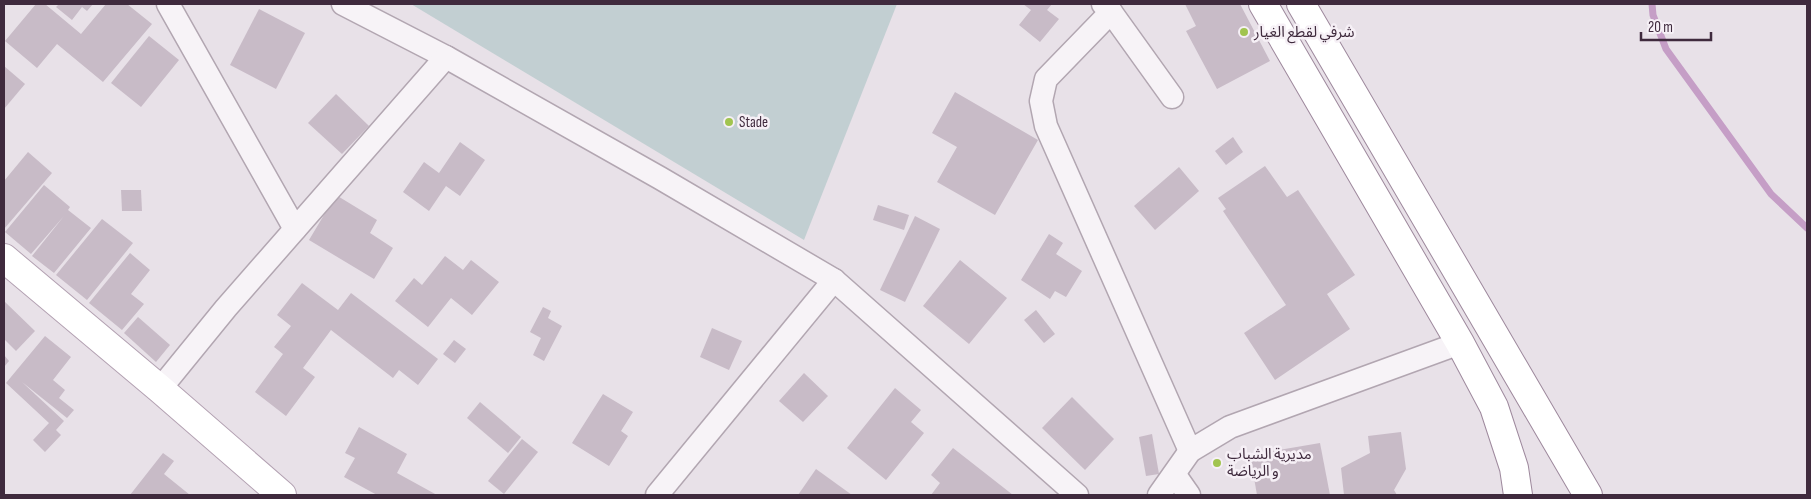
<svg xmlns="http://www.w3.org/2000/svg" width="1811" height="499" viewBox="0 0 1811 499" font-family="'Sofia Sans Condensed','Noto Sans Arabic',sans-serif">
	<rect width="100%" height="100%" fill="#e8e1e8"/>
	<polygon fill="#c2cfd2" points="411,4 897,4 804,240"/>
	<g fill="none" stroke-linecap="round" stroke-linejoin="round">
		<polyline stroke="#c59ec6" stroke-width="7" points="1652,4 1653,15 1666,49 1771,194 1807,228"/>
	</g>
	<g fill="#c8bbc7">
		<polygon points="36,4 45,4 81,34 106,4 127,4 152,24 103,82 57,44 37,68 5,41"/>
		<polygon points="59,4 93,4 87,11 82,7 72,20 56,7"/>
		<polygon points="1023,4 1052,4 1047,10 1059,19 1040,42 1019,25 1031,10"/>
		<polygon points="1185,4 1240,4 1270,61 1217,89 1186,31 1196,26"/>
		<polygon points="259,9 305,33 276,89 230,65"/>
		<polygon points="149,36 179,60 141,107 111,83"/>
		<polygon points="4,66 25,84 4,109"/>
		<polygon points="955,92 1038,140 995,215 937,182 957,147 932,133"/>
		<polygon points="336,94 369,126 342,154 308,123"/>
		<polygon points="1233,137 1243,152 1226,165 1215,151"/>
		<polygon points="460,142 485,160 460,196 446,186 429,211 403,192 424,162 439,173"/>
		<polygon points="28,152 52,173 4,229 4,181"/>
		<polygon points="1265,166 1287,197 1298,190 1355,275 1327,294 1350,329 1275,380 1244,333 1286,305 1223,211 1226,209 1218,198"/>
		<polygon points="1179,167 1199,191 1155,230 1134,206"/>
		<polygon points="44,185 70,207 68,210 91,228 54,273 32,256 64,216 31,254 5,232"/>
		<polygon points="121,190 141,190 142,211 122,211"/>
		<polygon points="336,195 377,220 370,233 393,248 374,279 309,240"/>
		<polygon points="878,205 909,215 904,230 873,220"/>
		<polygon points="915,216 940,229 905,302 880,290"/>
		<polygon points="102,219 133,243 87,300 56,275"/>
		<polygon points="1049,234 1063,243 1056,254 1082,271 1066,297 1055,291 1050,299 1021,280"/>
		<polygon points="130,253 150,270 131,294 144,304 122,330 89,303"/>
		<polygon points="445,256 463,270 471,260 499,282 472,315 451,298 428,327 395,301 414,278 422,285"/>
		<polygon points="960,260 1007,298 969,344 923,306"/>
		<polygon points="302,283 338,310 351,293 438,359 418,385 399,370 393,378 331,330 303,368 315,377 286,416 255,392 283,354 274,347 291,326 277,315"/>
		<polygon points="4,301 35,331 16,351 4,339"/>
		<polygon points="543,307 551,311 548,318 562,326 544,361 533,355 541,338 530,332"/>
		<polygon points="1036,310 1055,334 1044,343 1024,320"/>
		<polygon points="138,317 170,345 156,362 124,333"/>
		<polygon points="712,328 742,341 729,370 700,357"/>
		<polygon points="45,336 71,357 53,380 65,390 59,398 74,410 67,418 22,382 64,421 56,430 61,435 45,452 33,440 49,423 6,383"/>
		<polygon points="454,340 466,349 455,363 443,354"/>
		<polygon points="4,355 9,361 4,367"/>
		<polygon points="804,373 828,396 803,422 779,401"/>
		<polygon points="895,388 921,410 911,422 924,433 886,480 847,448"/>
		<polygon points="603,394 633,412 621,431 628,436 609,466 572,443"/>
		<polygon points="1072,397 1114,439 1085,470 1042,428"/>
		<polygon points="480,402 521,437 508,453 467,418"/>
		<polygon points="359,427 407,454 397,473 437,495 377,495 344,477 355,458 345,453"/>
		<polygon points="1401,432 1406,469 1394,490 1397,495 1344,495 1341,468 1370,453 1368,436"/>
		<polygon points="1152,434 1159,474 1146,476 1139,437"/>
		<polygon points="522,439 538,452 504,494 488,481"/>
		<polygon points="1320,443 1330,495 1257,495 1250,455"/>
		<polygon points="953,448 1013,495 931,495 940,483 931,475"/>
		<polygon points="163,453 174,461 164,474 190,495 130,495"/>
		<polygon points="816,469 852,495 798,495"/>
	</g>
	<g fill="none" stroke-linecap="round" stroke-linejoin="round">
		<g stroke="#b2a6b1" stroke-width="25">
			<g id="minor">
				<polyline points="168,4 295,229"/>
				<polyline points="343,4 446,57 660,178 834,280 1077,495"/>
				<polyline points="1103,4 1111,12 1172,97"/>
				<polyline points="1111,12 1046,79 1041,101 1046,126 1190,451"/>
				<polyline points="160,389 226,308 446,57"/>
				<polyline points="1175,475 1189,495"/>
				<polyline points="657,495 834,280"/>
				<polyline points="1159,495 1190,451 1230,427 1460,343"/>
			</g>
		</g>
		<g stroke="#b3a1b2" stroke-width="30">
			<polyline id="major" points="4,258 160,389 282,495"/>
		</g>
		<g stroke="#9e899d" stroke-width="30">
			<g id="highway">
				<polyline points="1263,4 1460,343 1494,407 1514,468 1518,495"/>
				<polyline points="1301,4 1588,495"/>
			</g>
		</g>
		<use href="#minor" stroke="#f7f3f7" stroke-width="22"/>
		<use href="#major" stroke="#fff" stroke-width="28"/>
		<use href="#highway" stroke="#fff" stroke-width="28"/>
	</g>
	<g fill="#a1c44f" stroke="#f6f0f6" stroke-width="2">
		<circle cx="1244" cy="32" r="5"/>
		<circle cx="729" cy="122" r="5"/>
		<circle cx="1217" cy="463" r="5"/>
	</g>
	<g text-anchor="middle" stroke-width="5" stroke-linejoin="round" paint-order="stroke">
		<g font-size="15" fill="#3f2a3d" stroke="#f6f0f6" text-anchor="start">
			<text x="1254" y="37">شرفي لقطع الغيار</text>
			<text x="739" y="127">Stade</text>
			<text x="1227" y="459">مديرية الشباب<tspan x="1227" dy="17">و الرياضة</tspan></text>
		</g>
	</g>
	<rect width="1811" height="499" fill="none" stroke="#3f2a3d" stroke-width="10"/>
	<path d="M1641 32v8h70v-8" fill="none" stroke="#3f2a3d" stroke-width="2.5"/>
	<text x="1648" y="32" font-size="15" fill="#3f2a3d" stroke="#f6f0f6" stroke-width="4" paint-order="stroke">20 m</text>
</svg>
